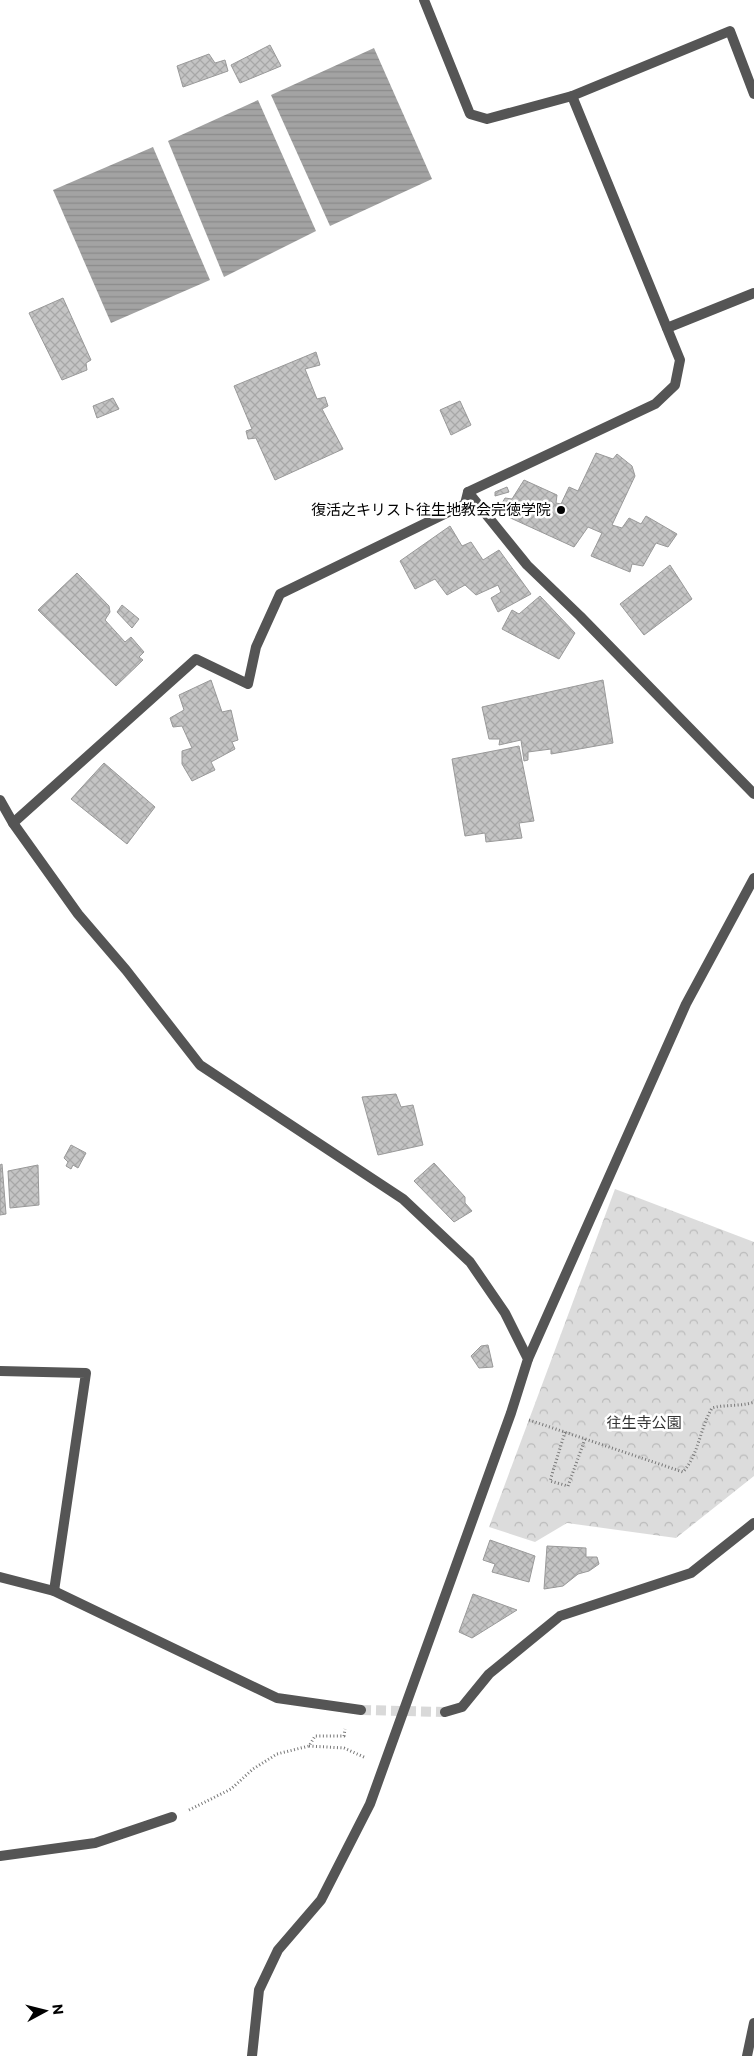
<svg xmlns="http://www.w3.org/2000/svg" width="754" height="2056" viewBox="0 0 754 2056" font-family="Commissioner,'Noto Sans JP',sans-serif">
	<defs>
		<pattern id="forest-crowns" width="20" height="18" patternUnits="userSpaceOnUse" patternTransform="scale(1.25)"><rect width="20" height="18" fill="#dcdcdc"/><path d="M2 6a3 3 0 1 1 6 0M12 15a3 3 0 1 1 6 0" fill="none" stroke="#bbb"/></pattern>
		<pattern id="water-rules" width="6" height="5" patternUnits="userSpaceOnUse" patternTransform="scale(1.25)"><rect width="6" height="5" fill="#a3a3a3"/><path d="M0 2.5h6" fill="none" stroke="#8b8b8b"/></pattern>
		<pattern id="building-cross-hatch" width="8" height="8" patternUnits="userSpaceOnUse" patternTransform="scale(1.25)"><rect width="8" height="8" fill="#c4c4c4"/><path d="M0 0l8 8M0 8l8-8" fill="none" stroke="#a7a7a7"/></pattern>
	</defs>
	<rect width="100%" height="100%" fill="#fff"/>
	<polygon fill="url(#forest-crowns)" points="615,1189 754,1242 754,1476 676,1538 567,1523 535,1542 489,1527"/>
	<g fill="url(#water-rules)">
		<polygon points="374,48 432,179 330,226 271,95"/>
		<polygon points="258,100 316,231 224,277 168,141"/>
		<polygon points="153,147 210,280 111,323 53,190"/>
	</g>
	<g fill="url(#building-cross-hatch)" stroke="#999">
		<polygon points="270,45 281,66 240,83 231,65"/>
		<polygon points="209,54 215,63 225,60 228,71 183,87 177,66"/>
		<polygon points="63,298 91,360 86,363 87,370 62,380 29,313"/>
		<polygon points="316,352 320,365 305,369 317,399 325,397 328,406 322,409 343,449 275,480 256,438 248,439 246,431 252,429 234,386"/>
		<polygon points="113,398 119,409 97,418 93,406"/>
		<polygon points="460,401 471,425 451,435 440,410"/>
		<polygon points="596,453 613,459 617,454 632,466 635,476 612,525 622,528 629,518 641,524 646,516 677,534 668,547 656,543 643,566 632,564 630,572 591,556 602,533 588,527 574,547 504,515 501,505 505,498 512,499 524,480 557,495 556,503 561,504 569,487 578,491"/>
		<polygon points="507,487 509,492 495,496 495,492"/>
		<polygon points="450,526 462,546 471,542 483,560 499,550 531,594 498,612 491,598 501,592 498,585 476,595 465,585 447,595 435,579 415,589 400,561"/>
		<polygon points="670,565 692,599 644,635 620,604"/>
		<polygon points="77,573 109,606 110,612 105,620 125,642 131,637 144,652 139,657 143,660 116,686 38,610"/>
		<polygon points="540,596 575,633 559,659 502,629 512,610 519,614"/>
		<polygon points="122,605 139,619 132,628 117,612"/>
		<polygon points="211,680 222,712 231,710 238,740 232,742 235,749 211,762 215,770 192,781 182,764 182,751 192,748 182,726 173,727 170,718 184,710 179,695"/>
		<polygon points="603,680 613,743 551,754 551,749 528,752 528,760 524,761 521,740 499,745 500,739 489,739 482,707"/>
		<polygon points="519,746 534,821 519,823 522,838 486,842 485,833 465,836 452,759"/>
		<polygon points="104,763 155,807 127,844 71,799"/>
		<polygon points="396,1094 401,1107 413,1105 423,1145 378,1155 362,1097"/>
		<polygon points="71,1145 86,1153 78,1168 73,1165 71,1169 66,1166 68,1162 64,1158"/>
		<polygon points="434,1163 465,1197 465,1203 472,1211 454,1222 414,1181"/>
		<polygon points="2,1164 6,1214 0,1215 0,1165"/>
		<polygon points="38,1165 39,1205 10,1208 8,1171"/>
		<polygon points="488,1345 493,1367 479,1368 471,1356 481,1346"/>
		<polygon points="490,1540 535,1556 529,1582 492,1572 495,1564 483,1560"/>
		<polygon points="547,1546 586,1548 586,1557 597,1557 599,1564 589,1571 578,1574 563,1586 544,1589"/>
		<polygon points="473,1594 517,1610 472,1638 459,1632"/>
	</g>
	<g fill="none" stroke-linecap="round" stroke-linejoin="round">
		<polyline stroke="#d9d9d9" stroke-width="10" stroke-dasharray="10 5" stroke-linecap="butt" points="361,1710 445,1712"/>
		<g stroke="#777" stroke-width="3" stroke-dasharray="1 2.5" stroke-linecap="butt">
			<path d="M529,1420l154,52c16,-18 17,-44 29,-64 14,-4 28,-1 42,-6"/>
			<polyline points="565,1432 550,1481 568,1486 585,1439"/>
			<polyline points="309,1746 344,1748 366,1758"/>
			<polyline points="189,1810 231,1789 253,1769 277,1754 309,1746 315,1736 344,1736 345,1729"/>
		</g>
		<g stroke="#555" stroke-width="10">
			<polyline points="572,96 730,31 754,94"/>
			<polyline points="667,328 754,293"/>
			<polyline points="468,492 527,565 580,616 754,794"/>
			<polyline points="13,823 196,659 248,684 256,647 280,594 465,504 468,492 655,404 675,385 680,360 572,96 487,119 470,114 424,0"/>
			<polyline points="528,1359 686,1004 754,878"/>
			<polyline points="0,1371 86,1373 54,1591"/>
			<polyline points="0,1577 54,1591 277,1698 361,1710"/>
			<polyline points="445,1712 462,1707 489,1674 560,1616 691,1573 754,1523"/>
			<polyline points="0,1856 95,1843 172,1817"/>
			<polyline points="747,2056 754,2023"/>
		</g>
		<polyline stroke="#555" stroke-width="10" points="0,800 13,823 78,914 126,970 200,1065 403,1199 470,1262 505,1313 528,1359 511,1413 370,1804 321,1900 278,1950 259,1990 252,2056"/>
	</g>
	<circle fill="#000" stroke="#fff" stroke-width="2" cx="561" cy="510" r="5"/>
	<g text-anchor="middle" stroke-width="5" stroke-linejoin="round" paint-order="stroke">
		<g font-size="15" fill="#000" stroke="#fff" text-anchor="end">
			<text x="551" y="515">復活之キリスト往生地教会完徳学院</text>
		</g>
		<g font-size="15" fill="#333" stroke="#fff">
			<text x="644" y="1428">往生寺公園</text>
		</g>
	</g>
	<g transform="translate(45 2011) rotate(83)" stroke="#ffffff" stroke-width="4" paint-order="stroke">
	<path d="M0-4L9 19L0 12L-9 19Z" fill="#000000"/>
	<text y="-8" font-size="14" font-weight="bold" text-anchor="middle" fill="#000000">N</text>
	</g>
</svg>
